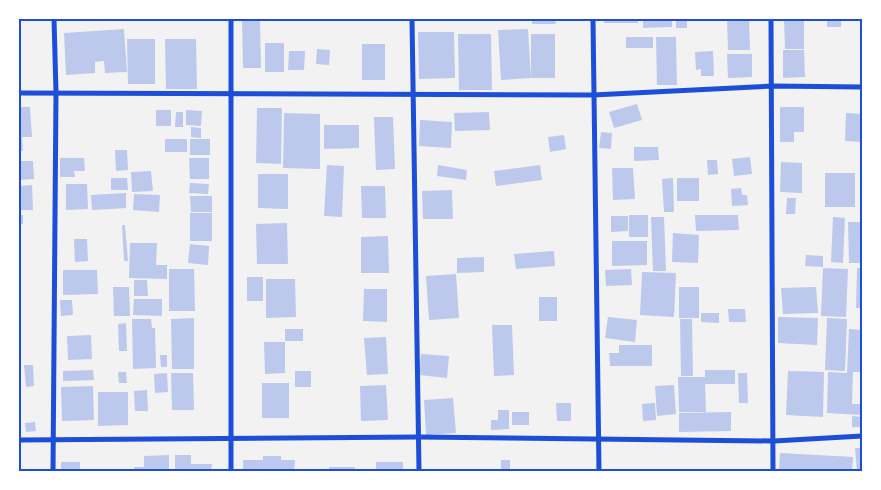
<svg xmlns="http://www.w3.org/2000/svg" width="881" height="490" viewBox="0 0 881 490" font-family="Overpass,sans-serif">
	<rect width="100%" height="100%" fill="#f2f2f2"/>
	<g fill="#bdc9ec">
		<polygon points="242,19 260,19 261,68 243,68"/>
		<polygon points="532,19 555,19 556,24 532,24"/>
		<rect x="604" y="19" width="34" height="4"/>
		<polygon points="643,19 672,19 672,27 643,28"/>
		<rect x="676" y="19" width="11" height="9"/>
		<polygon points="727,19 749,19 750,50 728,50"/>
		<polygon points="784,19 804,19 804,49 785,49"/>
		<rect x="827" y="19" width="14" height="8"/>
		<polygon points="124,29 127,72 105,73 104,61 95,62 95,73 66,75 64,33"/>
		<polygon points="528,29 531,78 501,80 498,30"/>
		<polygon points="418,32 454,32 455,78 419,79"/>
		<polygon points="458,34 491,34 492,90 459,90"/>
		<rect x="531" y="34" width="24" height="44"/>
		<rect x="626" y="37" width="27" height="11"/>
		<polygon points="656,37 676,37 677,85 657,85"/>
		<polygon points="127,39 155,39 155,84 128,84"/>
		<polygon points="165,39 196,39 197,89 166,89"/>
		<rect x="265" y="43" width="19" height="29"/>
		<rect x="362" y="44" width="23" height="36"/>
		<polygon points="317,49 330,50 329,65 316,64"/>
		<polygon points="783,50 804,50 805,77 783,78"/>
		<polygon points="289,51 305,51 304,70 288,70"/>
		<polygon points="713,51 714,76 701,76 701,69 696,70 695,52"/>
		<polygon points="727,54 752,54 752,77 728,78"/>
		<polygon points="637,104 642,120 614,128 609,112"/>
		<polygon points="19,107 30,107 32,137 22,137 23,151 19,151"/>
		<polygon points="780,107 804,107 804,132 794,132 794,142 780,142"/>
		<polygon points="257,108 282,108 281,164 256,163"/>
		<rect x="156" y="110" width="15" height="16"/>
		<polygon points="186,110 202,111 201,126 186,125"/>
		<polygon points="176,112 183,112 183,127 175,127"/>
		<polygon points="489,112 490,130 455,131 454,113"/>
		<polygon points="284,113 320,114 320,169 283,168"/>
		<polygon points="846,113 862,114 862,142 845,141"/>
		<polygon points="374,117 393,117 395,169 376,170"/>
		<polygon points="420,120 452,122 451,148 419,146"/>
		<polygon points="324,125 359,125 359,148 324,149"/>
		<polygon points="191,127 201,128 201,138 191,137"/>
		<polygon points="601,132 612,133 611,149 599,148"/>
		<polygon points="564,135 566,149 550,152 548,137"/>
		<rect x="165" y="139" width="22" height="13"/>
		<rect x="190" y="139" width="20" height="16"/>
		<polygon points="634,147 658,147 659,160 634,161"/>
		<polygon points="115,150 127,150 128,170 116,171"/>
		<polygon points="750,157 752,174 734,176 732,159"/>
		<polygon points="60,158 84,158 85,171 74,171 75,177 60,177"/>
		<polygon points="189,158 209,158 209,179 190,179"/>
		<polygon points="707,160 717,160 718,174 708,175"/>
		<polygon points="19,161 33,161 34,179 19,180"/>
		<polygon points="781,162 802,163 802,193 780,192"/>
		<polygon points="327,165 344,166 342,217 324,216"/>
		<polygon points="438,165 467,170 466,180 437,176"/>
		<polygon points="540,165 542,180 496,186 494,171"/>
		<polygon points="612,168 633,168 635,199 613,200"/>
		<polygon points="151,171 153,191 132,192 131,172"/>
		<rect x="825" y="173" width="30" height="34"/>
		<polygon points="258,174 288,174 288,209 258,208"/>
		<polygon points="111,178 127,178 128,190 111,190"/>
		<polygon points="673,178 674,212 664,212 662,179"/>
		<rect x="677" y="178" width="22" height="23"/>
		<polygon points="190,183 209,184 208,194 189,193"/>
		<polygon points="66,184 87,184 88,209 66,210"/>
		<polygon points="32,185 33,210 19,210 19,186"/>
		<polygon points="361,186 385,186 386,218 362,218"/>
		<polygon points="741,188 742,195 747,195 748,205 732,206 731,189"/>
		<polygon points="452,190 453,219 423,219 422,191"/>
		<polygon points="126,193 126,208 92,210 91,195"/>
		<polygon points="134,194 160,195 159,212 133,210"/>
		<polygon points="190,196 212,196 212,212 191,212"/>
		<polygon points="787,198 796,198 795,214 786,214"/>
		<rect x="190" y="213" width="22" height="28"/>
		<polygon points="19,215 23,215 23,224 19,225"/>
		<rect x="629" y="215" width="19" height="22"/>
		<polygon points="695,215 738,215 739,230 696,231"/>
		<polygon points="611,216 628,216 628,231 611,232"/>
		<polygon points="651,217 664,217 666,271 653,271"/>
		<polygon points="833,217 845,218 843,263 831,262"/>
		<polygon points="848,222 862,222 862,263 849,263"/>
		<polygon points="287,223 288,264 257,264 256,224"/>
		<polygon points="122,225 125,225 128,261 124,261"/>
		<polygon points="673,233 699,235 698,263 672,262"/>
		<polygon points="388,236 389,273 361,273 361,237"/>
		<polygon points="74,239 87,239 88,261 75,262"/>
		<polygon points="612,241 647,241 647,265 612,266"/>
		<polygon points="130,243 157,243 156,265 167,265 167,279 129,278"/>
		<polygon points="190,244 209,246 208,265 188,263"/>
		<polygon points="554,251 555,266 516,269 514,254"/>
		<polygon points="806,255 823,256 823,267 805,266"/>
		<polygon points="484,257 484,272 457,273 457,258"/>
		<polygon points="823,268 848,269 846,317 821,316"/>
		<polygon points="857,268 862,268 862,308 856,308"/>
		<polygon points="169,269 194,269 195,311 169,311"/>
		<polygon points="631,269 632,285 606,286 605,270"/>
		<polygon points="63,270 97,270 98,294 63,295"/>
		<polygon points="642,272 676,273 674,317 640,315"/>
		<polygon points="456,274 459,318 429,320 426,276"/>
		<rect x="247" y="277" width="16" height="24"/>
		<polygon points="266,279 295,279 296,317 266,318"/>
		<polygon points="134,280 147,280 148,296 134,296"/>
		<polygon points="113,287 129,287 130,316 114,316"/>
		<rect x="679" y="287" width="20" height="31"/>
		<polygon points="816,287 818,313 783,314 781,288"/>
		<polygon points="364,289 387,289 387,322 363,321"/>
		<rect x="539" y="297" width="18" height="24"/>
		<polygon points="134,299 162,299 162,316 133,315"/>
		<polygon points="60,300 72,300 73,315 61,316"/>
		<polygon points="728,309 745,309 746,322 729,322"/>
		<polygon points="701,313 719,313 719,323 701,322"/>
		<polygon points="608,317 637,320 635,342 605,338"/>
		<polygon points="778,317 818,318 817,345 778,343"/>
		<polygon points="194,318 194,369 172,369 171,319"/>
		<polygon points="827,318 847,319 845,371 825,370"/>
		<polygon points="132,319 151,319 152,328 155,328 156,368 133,369"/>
		<polygon points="680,319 692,319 693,376 681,376"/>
		<polygon points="126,323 127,351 119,351 118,324"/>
		<polygon points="492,325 512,325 514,375 494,376"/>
		<rect x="285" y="329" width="18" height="12"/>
		<polygon points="849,329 862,330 861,372 853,372 852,404 862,404 862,415 827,413 828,372 847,373"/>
		<polygon points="91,335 92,359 68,360 67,336"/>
		<polygon points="386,337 388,374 367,375 364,338"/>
		<polygon points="264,342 285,342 285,373 265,374"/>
		<polygon points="619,345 652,345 652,366 610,366 609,353 619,353"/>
		<polygon points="421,354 449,356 447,378 419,375"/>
		<polygon points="160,355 167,355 167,367 161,367"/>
		<polygon points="24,365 33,365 34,386 26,387"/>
		<polygon points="93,370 94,380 63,381 63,371"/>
		<polygon points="705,370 735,370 735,384 705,384 706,412 679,412 678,377 705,377"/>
		<rect x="295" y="371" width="16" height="16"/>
		<polygon points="788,371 824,372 823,417 786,415"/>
		<polygon points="118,372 126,372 127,383 119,383"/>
		<polygon points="167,373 168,392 155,393 154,374"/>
		<polygon points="171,373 193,373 194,410 172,410"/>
		<polygon points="738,373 747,373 748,403 739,403"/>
		<rect x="262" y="383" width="27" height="35"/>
		<polygon points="386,385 388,420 361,421 360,386"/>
		<polygon points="674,385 676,414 657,416 655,386"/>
		<polygon points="93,386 94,420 62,421 61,387"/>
		<polygon points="147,390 148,411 135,411 134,391"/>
		<polygon points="98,392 128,392 128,425 98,426"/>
		<polygon points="453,398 456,433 426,435 424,400"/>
		<polygon points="556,403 571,403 571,421 557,421"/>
		<polygon points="655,403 656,420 643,421 642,404"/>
		<polygon points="498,410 509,410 509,429 491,430 491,420 498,420"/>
		<rect x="512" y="412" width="17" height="13"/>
		<polygon points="731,412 731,431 679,432 679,413"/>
		<polygon points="852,416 862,417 862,427 852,427"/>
		<polygon points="35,422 36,431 26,432 25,423"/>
		<polygon points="855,448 862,448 862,471 857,471"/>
		<polygon points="780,453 853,457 852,471 779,471"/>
		<polygon points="169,455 169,471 134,471 134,467 144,467 144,456"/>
		<polygon points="175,455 191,455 191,464 212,464 211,471 175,471"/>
		<polygon points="263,456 281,456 281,460 295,460 294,471 243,471 243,460 263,460"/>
		<rect x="501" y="460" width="9" height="11"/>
		<rect x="61" y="462" width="19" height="9"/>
		<rect x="376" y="462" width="27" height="9"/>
		<rect x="329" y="467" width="26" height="4"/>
	</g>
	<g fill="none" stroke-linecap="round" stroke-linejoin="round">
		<g stroke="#1d4ed8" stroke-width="5">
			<polyline points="231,19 231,471"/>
			<polyline points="412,19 419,471"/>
			<polyline points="593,19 599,471"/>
			<polyline points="771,19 773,471"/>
			<polyline points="19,93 593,95 772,86 862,87"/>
			<polyline points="19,440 419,437 774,441 862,436"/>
			<polyline points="53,471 56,92 54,19"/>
		</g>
	</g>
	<rect width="881" height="490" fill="none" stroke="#ffffff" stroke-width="40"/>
	<rect x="20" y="20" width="841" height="450" fill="none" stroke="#1d4ed8" stroke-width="2"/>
</svg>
